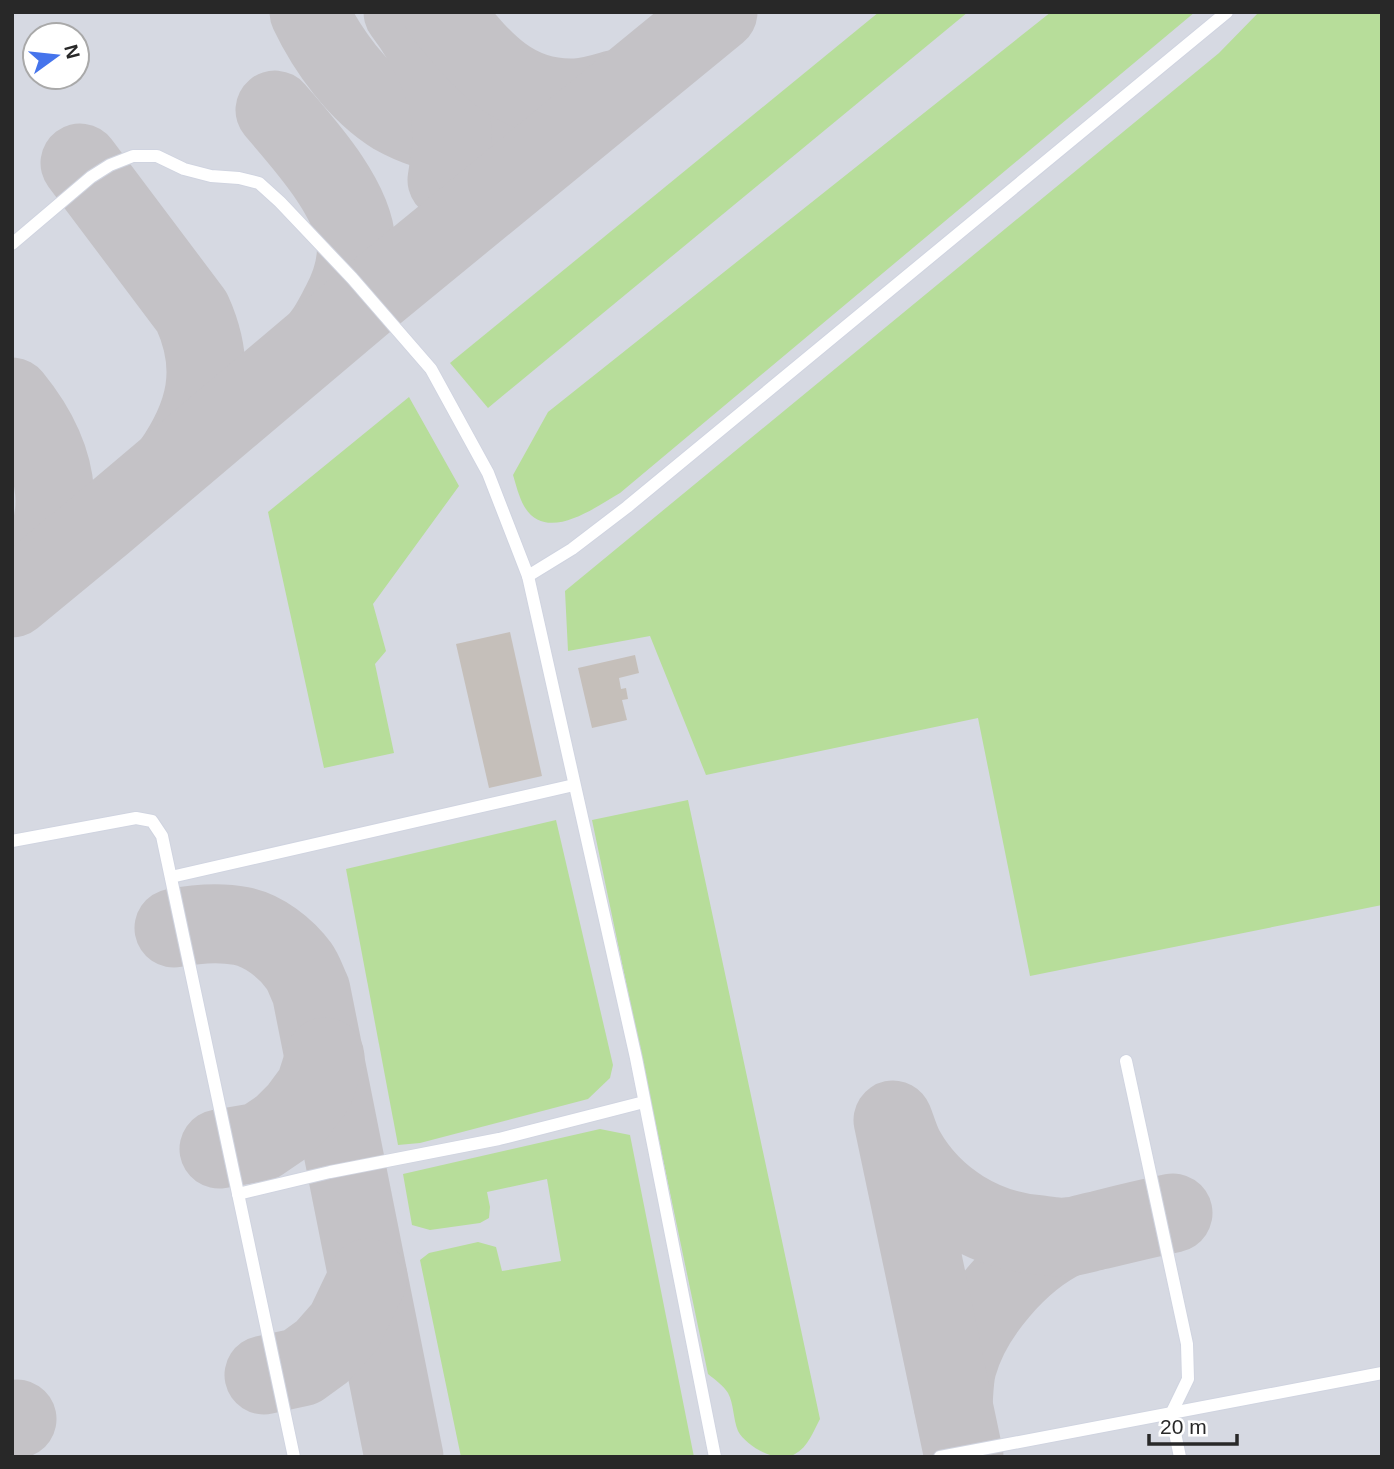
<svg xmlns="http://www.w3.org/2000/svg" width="1394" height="1469" viewBox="0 0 1394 1469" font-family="Helvetica,sans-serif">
	<rect width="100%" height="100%" fill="#eae2da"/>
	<path fill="#d6d9e2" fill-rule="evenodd" d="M12,12h1370v1445h-1370zM35,35h42v42h-42z"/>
	<g fill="#b7dd9a">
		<polygon points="879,12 968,12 488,408 450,363"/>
		<path d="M1051,12h144l-575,481c-26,15 -74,51 -96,13 -5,-9 -8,-21 -11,-31l35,-63z"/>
		<polygon points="1259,12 1382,12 1382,905 1030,976 978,718 706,775 650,636 568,651 565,591 1219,53"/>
		<polygon points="409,397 459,486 373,604 386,651 375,664 394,753 324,768 268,512"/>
		<path d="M688,800l132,619c-7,13 -12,28 -25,35 -17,11 -49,-8 -57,-23 -5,-12 -4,-27 -10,-38 -4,-7 -14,-14 -20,-19l-116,-554z"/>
		<polygon points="556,820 613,1065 610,1078 588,1099 420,1143 398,1145 346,869"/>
		<polygon points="600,1129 630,1135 694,1457 461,1457 420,1260 429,1253 478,1242 496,1247 502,1271 561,1261 547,1179 487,1192 490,1207 489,1218 480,1223 430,1230 412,1225 403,1174"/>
	</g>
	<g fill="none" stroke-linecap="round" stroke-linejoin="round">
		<g stroke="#c4c2c6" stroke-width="79">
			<path d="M309,12c18,38 49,81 85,103 42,24 102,30 148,20 14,-4 28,-9 41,-15"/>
			<path d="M403,12c26,34 50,82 49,125 0,14 -3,29 -5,43"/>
			<path d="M442,12c37,44 68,88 132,86 15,0 29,-5 43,-9"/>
			<path d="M275,110c28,33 78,87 81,132 2,21 -5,43 -15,62 -6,11 -11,22 -19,32"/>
			<path d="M80,163l112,149c26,57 14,103 -20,152"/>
			<path d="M12,397c50,61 61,129 8,193"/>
			<polyline points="12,598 103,523 369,298 718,12"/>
			<path d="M174,928c21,-4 46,-6 67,-2 22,4 45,22 58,40 5,7 8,17 12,25l93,466"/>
			<polyline points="219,1149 260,1142 282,1127 298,1111 315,1088 325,1057"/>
			<polyline points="264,1375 301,1367 323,1351 345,1326 368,1278"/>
			<path d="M953,1404c1,-12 1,-25 4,-37 14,-52 63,-108 110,-130"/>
			<polyline points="12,1420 17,1419"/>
			<path d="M964,1457l-71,-337c4,10 7,21 12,30 28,50 80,81 136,85 9,1 19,3 27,2 11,-1 21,-5 32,-7 24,-6 49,-12 73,-17"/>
		</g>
	</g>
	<g fill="#c5bfba">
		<polygon points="510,632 542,776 489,788 456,644"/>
		<polygon points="635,655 639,673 619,678 621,689 626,688 628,699 622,700 627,720 592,728 578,668"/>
	</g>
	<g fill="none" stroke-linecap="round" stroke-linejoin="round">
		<g stroke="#d0d4e0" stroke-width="14">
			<g id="lane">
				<polyline points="12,244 91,177 110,165 133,156 157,156 184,169 211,176 239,178 259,183 280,202 352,278 431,369 488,473 528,576 572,549 627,507 1227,12"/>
				<polyline points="528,576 636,1058 715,1457"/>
				<polyline points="12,841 136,818 152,821 162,836 294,1457"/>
				<polyline points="171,877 574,785"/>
				<polyline points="1126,1061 1187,1344 1188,1379 1171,1414 1180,1457"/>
				<polyline points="238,1194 330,1172 499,1139 644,1102"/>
				<polyline points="940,1457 1382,1373"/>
			</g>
		</g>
		<use href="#lane" stroke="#fff" stroke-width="12"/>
	</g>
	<rect width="1394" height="1469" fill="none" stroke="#282828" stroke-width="28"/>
	<g transform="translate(56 56) rotate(75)"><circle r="33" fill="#ffffff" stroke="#a9a9a9" stroke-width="2"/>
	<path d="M0-5L12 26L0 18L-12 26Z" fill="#4574ec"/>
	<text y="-10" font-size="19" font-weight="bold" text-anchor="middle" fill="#282828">N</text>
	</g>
	<path d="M1149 1434v10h88v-10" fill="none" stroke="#282828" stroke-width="3.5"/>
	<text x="1160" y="1434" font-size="21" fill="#282828" stroke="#ffffff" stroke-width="5" paint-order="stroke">20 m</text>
</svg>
